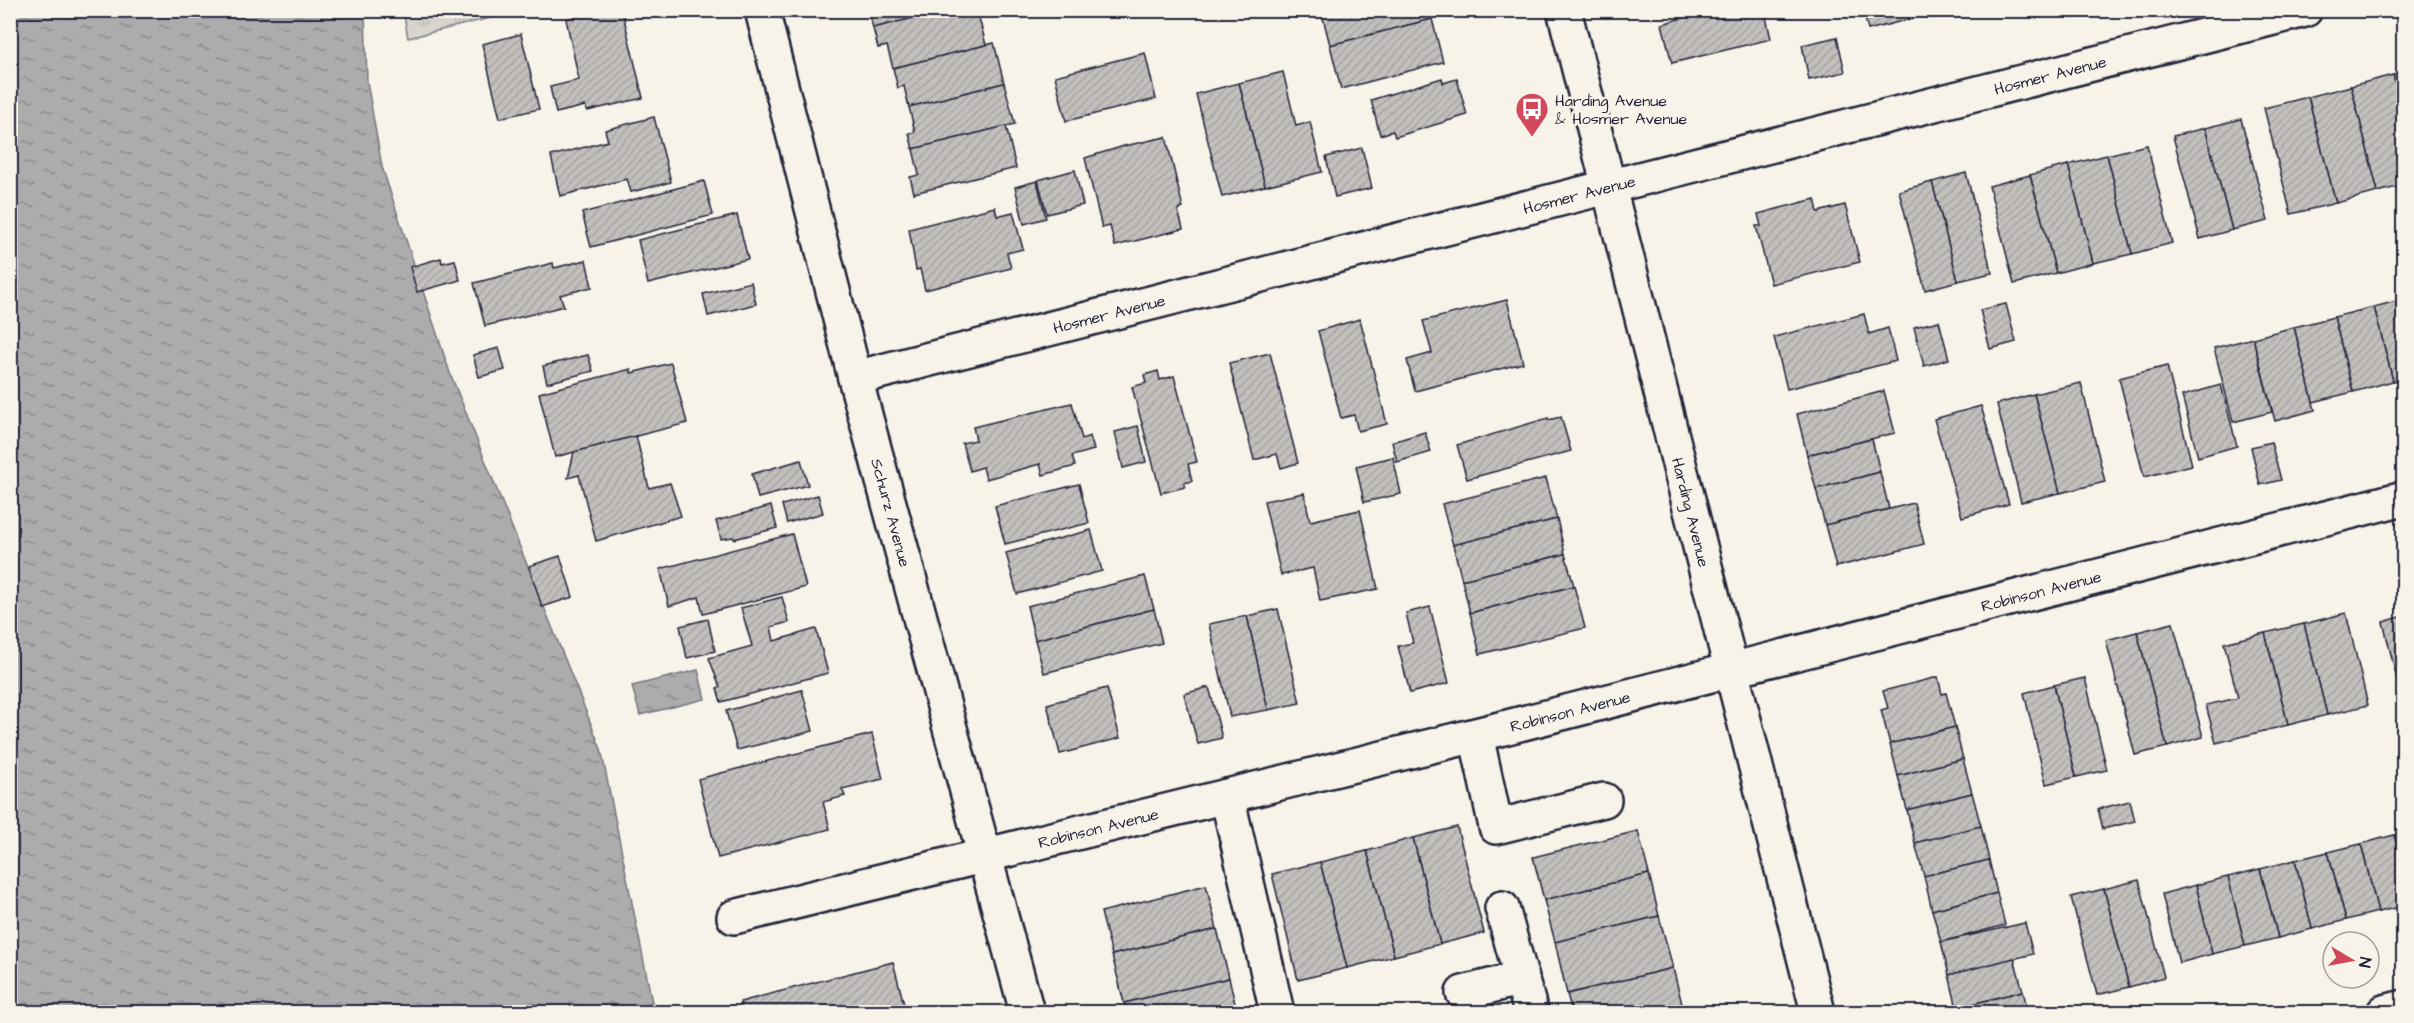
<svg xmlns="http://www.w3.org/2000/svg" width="2414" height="1023" viewBox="0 0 2414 1023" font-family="'Architects Daughter',sans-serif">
	<defs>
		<pattern id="grass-tufts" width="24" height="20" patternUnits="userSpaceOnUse" patternTransform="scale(1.5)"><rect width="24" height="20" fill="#d8d5cf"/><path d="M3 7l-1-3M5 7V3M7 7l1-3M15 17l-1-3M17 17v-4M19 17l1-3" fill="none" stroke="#b9b7b3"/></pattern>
		<pattern id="water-ripples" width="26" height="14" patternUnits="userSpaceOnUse" patternTransform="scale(1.5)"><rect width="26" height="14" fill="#aeabad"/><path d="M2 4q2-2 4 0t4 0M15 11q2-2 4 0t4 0" fill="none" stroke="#8d8b8e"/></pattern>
		<pattern id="building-hatch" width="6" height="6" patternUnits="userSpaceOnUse" patternTransform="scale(1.5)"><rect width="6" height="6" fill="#c2bfbd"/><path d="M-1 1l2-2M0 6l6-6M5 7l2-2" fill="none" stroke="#a6a4a3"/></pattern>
	</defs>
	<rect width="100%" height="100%" fill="#f7f3e8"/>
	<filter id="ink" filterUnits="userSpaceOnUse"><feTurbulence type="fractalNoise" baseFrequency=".0167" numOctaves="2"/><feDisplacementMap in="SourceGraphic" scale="12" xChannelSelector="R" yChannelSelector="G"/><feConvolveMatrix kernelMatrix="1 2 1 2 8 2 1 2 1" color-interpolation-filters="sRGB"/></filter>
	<g filter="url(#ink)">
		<polygon fill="url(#grass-tufts)" stroke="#7d7c85" stroke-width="1.5" points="403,10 519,10 519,11 408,38"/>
		<g fill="url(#water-ripples)" stroke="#76747f" stroke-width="1.5">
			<polygon points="10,11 365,11 367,82 382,167 450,373 601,749 654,1012 11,1012"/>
			<polygon points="698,670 705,699 640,715 632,686"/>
		</g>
		<g fill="url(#building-hatch)" stroke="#22223b" stroke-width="1.5">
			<polygon points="602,10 622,10 643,98 587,111 585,106 556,113 550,87 579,80 566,19"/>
			<polygon points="946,10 873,28 869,13 878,10"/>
			<polygon points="946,10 977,10 986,45 893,68 887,46 878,48 873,28"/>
			<polygon points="1321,10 1429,10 1432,19 1330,45"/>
			<polygon points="1709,10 1775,10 1776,14 1766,17 1771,39 1672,63 1662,24"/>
			<polygon points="1863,10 1908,10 1910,19 1868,30"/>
			<polygon points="1908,10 1944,10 1910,19"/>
			<polygon points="1432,19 1443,62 1341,89 1330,45"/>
			<polygon points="521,34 539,109 500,118 482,44"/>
			<polygon points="1837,37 1845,72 1809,80 1802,45"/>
			<polygon points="994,43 1004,83 909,107 904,86 898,88 893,68"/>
			<polygon points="1145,53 1156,99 1066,121 1055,76"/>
			<polygon points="1283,72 1296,126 1310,122 1322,172 1265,186 1239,83"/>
			<polygon points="2404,73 2404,118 2393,75"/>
			<polygon points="2393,75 2404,118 2404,185 2378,192 2351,86"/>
			<polygon points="1442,78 1443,83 1457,79 1467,115 1395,137 1393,131 1380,135 1371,100"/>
			<polygon points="1004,83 1015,124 913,149 909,133 915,132 909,107"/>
			<polygon points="1239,83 1265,186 1222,197 1196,94"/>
			<polygon points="2351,86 2378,192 2336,203 2308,97"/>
			<polygon points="2308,97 2336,203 2291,214 2264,108"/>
			<polygon points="654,117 671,182 631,192 627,179 560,196 551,156 608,141 605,130"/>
			<polygon points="2241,119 2268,221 2232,230 2205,128"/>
			<polygon points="1006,126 1016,168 914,193 910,177 919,175 913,149"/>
			<polygon points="2205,128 2232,230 2200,239 2173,136"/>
			<polygon points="1166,137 1183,208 1178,210 1183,229 1115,246 1110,226 1102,228 1085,158 1124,146"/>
			<polygon points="2147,145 2172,243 2132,254 2107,155"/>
			<polygon points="1362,148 1372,188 1335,197 1326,157"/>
			<polygon points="2107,155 2132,254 2093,263 2068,165"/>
			<polygon points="2068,165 2093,263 2056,273 2030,175"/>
			<polygon points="1075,170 1083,205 1047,214 1038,180"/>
			<polygon points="1966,173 1992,273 1958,281 1932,182"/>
			<polygon points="2030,175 2056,273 2014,284 1989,186"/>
			<polygon points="704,181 713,215 591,247 582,213"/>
			<polygon points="1037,181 1046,218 1024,224 1015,187"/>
			<polygon points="1932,182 1958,281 1925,290 1899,191"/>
			<polygon points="1815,199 1818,212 1845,205 1860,262 1771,284 1756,226 1761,226 1758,214"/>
			<polygon points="995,207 997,216 1013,212 1023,249 1007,253 1011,268 925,290 920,269 916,270 909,229"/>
			<polygon points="737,215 748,259 648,284 638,240"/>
			<polygon points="441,258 442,263 455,260 460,280 417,292 410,267"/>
			<polygon points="586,260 592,287 560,295 564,306 485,326 474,283 553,263 554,268"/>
			<polygon points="751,282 756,304 708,316 703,294"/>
			<polygon points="2404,299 2404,378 2393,381 2374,307"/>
			<polygon points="1507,300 1523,363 1415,391 1407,360 1432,353 1423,321"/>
			<polygon points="2006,304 2016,342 1990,349 1980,310"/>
			<polygon points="2374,307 2393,381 2353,392 2334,317"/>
			<polygon points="1864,314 1869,334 1888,328 1896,361 1787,389 1774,337"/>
			<polygon points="2334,317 2353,392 2313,402 2294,327"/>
			<polygon points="1360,319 1387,424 1358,431 1354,415 1341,418 1318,331"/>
			<polygon points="1939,321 1949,359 1924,366 1914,327"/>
			<polygon points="2294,327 2315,410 2275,421 2253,338"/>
			<polygon points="2253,338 2272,412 2233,422 2214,348"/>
			<polygon points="499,348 505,370 479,377 473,355"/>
			<polygon points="1270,353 1298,463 1281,468 1277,454 1254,460 1229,363"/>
			<polygon points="588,355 593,371 547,383 543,366"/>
			<polygon points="671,363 687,423 555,457 539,393 631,369 631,373"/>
			<polygon points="2167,366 2192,465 2144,477 2119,378"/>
			<polygon points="1158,371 1160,380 1174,376 1197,462 1188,464 1192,481 1184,483 1185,487 1161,493 1132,387 1146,383 1144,375"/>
			<polygon points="2081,383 2105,482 2060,493 2034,394"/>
			<polygon points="2221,385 2237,446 2198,457 2182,396"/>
			<polygon points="1884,391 1895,433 1807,455 1797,414"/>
			<polygon points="2034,394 2060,493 2021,502 1997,404"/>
			<polygon points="1072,403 1082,439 1090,436 1094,450 1072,456 1075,466 1043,475 1040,464 986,479 983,467 970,471 962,443 976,440 973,427"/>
			<polygon points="1981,406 2009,504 1962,517 1934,419"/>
			<polygon points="1561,417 1571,451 1467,479 1457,445 1548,418 1548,420"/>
			<polygon points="1138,426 1146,462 1123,468 1115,432"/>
			<polygon points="1425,432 1431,452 1397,462 1392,442"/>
			<polygon points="636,436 649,488 670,483 681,516 596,541 579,475 568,478 574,452"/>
			<polygon points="1872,439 1880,472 1816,489 1807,455"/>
			<polygon points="2271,442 2281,480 2260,485 2251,447"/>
			<polygon points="1393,457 1401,494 1364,502 1356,466"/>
			<polygon points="801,460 808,485 758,498 752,474"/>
			<polygon points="1880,472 1889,509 1825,525 1816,489"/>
			<polygon points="1546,478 1557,519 1453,545 1442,504"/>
			<polygon points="1079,484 1089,523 1005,544 995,506"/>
			<polygon points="1304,493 1310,521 1360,510 1378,589 1320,601 1313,568 1281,575 1264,501"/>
			<polygon points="818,495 823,513 787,523 782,505"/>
			<polygon points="1914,503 1924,544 1836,567 1825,525"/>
			<polygon points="771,506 777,528 734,539 733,537 721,539 716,521"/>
			<polygon points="1557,519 1565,554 1462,580 1453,545"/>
			<polygon points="1091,530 1102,571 1017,594 1006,553"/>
			<polygon points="792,534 806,587 703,614 699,597 669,606 660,569"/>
			<polygon points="1565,554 1574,586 1470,613 1462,580"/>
			<polygon points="560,556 573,597 542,607 529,566"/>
			<polygon points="1145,576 1154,609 1035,640 1027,606"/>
			<polygon points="1574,586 1585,628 1480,654 1470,613"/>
			<polygon points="782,597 789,622 771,627 774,641 816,629 828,673 721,702 717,688 720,687 709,658 752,646 741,608"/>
			<polygon points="1430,607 1449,683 1410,693 1398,646 1413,643 1406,613"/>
			<polygon points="1154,609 1162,643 1044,673 1035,640"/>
			<polygon points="1278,609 1300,703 1268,710 1247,616"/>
			<polygon points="2346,613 2368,705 2327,715 2304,624"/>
			<polygon points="1247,616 1268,710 1230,717 1209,624"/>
			<polygon points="2404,616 2404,699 2402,699 2383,622"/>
			<polygon points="708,619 715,651 687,658 680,626"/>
			<polygon points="2173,623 2203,737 2167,747 2137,632"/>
			<polygon points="2304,624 2327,715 2288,725 2265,633"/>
			<polygon points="2137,632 2167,747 2135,755 2106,640"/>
			<polygon points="2265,633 2288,725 2216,743 2206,705 2238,698 2224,643"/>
			<polygon points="1938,677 1942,694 1946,693 1955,727 1890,744 1881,710 1888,708 1883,691"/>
			<polygon points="2085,678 2107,770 2076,777 2054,685"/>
			<polygon points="2054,685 2076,777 2046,784 2024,693"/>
			<polygon points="1209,687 1222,738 1198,744 1184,694"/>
			<polygon points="1107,688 1120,738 1060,754 1047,704"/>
			<polygon points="802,690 813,731 737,750 726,711"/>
			<polygon points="1955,727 1963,759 1898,776 1890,744"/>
			<polygon points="872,734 883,779 842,789 845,796 823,802 830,829 718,858 698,779"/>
			<polygon points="1963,759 1972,793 1907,810 1898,776"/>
			<polygon points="1972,793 1981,826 1915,843 1907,810"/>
			<polygon points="2130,801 2135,821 2103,829 2098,809"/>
			<polygon points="1981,826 1989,860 1924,876 1915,843"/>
			<polygon points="1457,827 1484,933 1440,944 1413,838"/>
			<polygon points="1638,831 1649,874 1544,900 1533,857"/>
			<polygon points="2404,833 2404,873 2394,835"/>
			<polygon points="2394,835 2404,873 2404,906 2378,912 2361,844"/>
			<polygon points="1413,838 1440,944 1394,956 1367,851"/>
			<polygon points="2361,844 2378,912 2346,920 2328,852"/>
			<polygon points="1367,851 1394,956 1347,968 1320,862"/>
			<polygon points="2328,852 2346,920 2312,929 2295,860"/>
			<polygon points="1989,860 1997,893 1932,910 1924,876"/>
			<polygon points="2295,860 2312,929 2278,938 2260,869"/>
			<polygon points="1320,862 1347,968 1298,980 1272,874"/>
			<polygon points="2260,869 2278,938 2245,946 2228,877"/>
			<polygon points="1649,874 1659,916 1555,942 1544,900"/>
			<polygon points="2228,877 2245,946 2212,954 2196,885"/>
			<polygon points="2139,880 2164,977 2129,987 2104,889"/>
			<polygon points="1206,885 1217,929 1112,955 1101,912"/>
			<polygon points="2196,885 2212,954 2179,963 2162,894"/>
			<polygon points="2104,889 2129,987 2097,995 2071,897"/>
			<polygon points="1997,893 2005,925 1941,942 1932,910"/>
			<polygon points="1659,916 1673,968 1567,994 1555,942"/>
			<polygon points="2025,923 2033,954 1949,975 1941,942"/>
			<polygon points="1217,929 1229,978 1124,1003 1112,955"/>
			<polygon points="2014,958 2023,991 1957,1008 1949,975"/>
			<polygon points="893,962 906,1012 743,1012 740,1002"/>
			<polygon points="1673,968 1684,1012 1572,1012 1567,994"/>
			<polygon points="1229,978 1237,1012 1126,1012 1124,1003"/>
			<polygon points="2023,991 2028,1012 1958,1012 1957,1008"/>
		</g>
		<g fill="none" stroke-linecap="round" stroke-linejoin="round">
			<g stroke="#22223b" stroke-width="38">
				<g id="minor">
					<path id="s1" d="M762,10l93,368 172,634"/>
					<path id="s2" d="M1564,10l254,1002"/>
					<path id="s3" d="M855,378l1450,-368"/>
					<polyline points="1476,735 1496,827 1604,800"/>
					<polyline points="1227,796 1277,1012"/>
					<polyline points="1502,908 1531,1012"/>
					<path id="s4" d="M734,917l742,-182 928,-237"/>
					<polyline points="1463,993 1522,978"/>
					<polyline points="2384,1012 2404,1007"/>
				</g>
			</g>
			<use href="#minor" stroke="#f7f3e8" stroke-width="33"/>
		</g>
	</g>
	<defs>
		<g id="bus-pin" transform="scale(1.725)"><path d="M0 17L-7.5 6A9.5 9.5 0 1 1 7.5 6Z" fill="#d1495b" stroke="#f7f3e8"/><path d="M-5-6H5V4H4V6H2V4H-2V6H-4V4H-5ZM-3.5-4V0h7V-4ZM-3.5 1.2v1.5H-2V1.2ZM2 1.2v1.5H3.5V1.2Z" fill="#fff"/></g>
	</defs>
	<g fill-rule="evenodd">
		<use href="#bus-pin" x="1532" y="109"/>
	</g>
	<g text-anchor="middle" stroke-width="5" stroke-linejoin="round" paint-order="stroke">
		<g font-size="16" fill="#22223b" stroke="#f7f3e8">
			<text dy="6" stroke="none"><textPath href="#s3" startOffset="1233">Hosmer Avenue</textPath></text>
			<text dy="6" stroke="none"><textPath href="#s3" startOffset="747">Hosmer Avenue</textPath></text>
			<text dy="6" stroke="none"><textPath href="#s3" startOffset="262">Hosmer Avenue</textPath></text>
			<text dy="6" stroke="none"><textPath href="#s2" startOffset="518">Harding Avenue</textPath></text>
			<text dy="6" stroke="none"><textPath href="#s1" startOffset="519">Schurz Avenue</textPath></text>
			<text dy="6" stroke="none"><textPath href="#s4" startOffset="1347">Robinson Avenue</textPath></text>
			<text dy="6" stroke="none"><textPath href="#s4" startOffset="861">Robinson Avenue</textPath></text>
			<text dy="6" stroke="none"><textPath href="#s4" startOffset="375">Robinson Avenue</textPath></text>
		</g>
		<g font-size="16" fill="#22223b" stroke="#f7f3e8" text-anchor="start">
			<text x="1555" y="106">Harding Avenue<tspan x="1555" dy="18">&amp; Hosmer Avenue</tspan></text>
		</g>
	</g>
	<rect width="2414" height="1023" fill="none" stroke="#f7f3e8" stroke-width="36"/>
	<rect x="18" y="18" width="2378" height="987" fill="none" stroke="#22223b" stroke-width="2" filter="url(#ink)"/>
	<g transform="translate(2351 960) rotate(100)"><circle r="28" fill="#f7f3e8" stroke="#a29fa3" stroke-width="1.5"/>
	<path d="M0-4.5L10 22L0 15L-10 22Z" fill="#d1495b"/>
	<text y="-9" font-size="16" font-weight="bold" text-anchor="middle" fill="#22223b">N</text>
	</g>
</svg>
